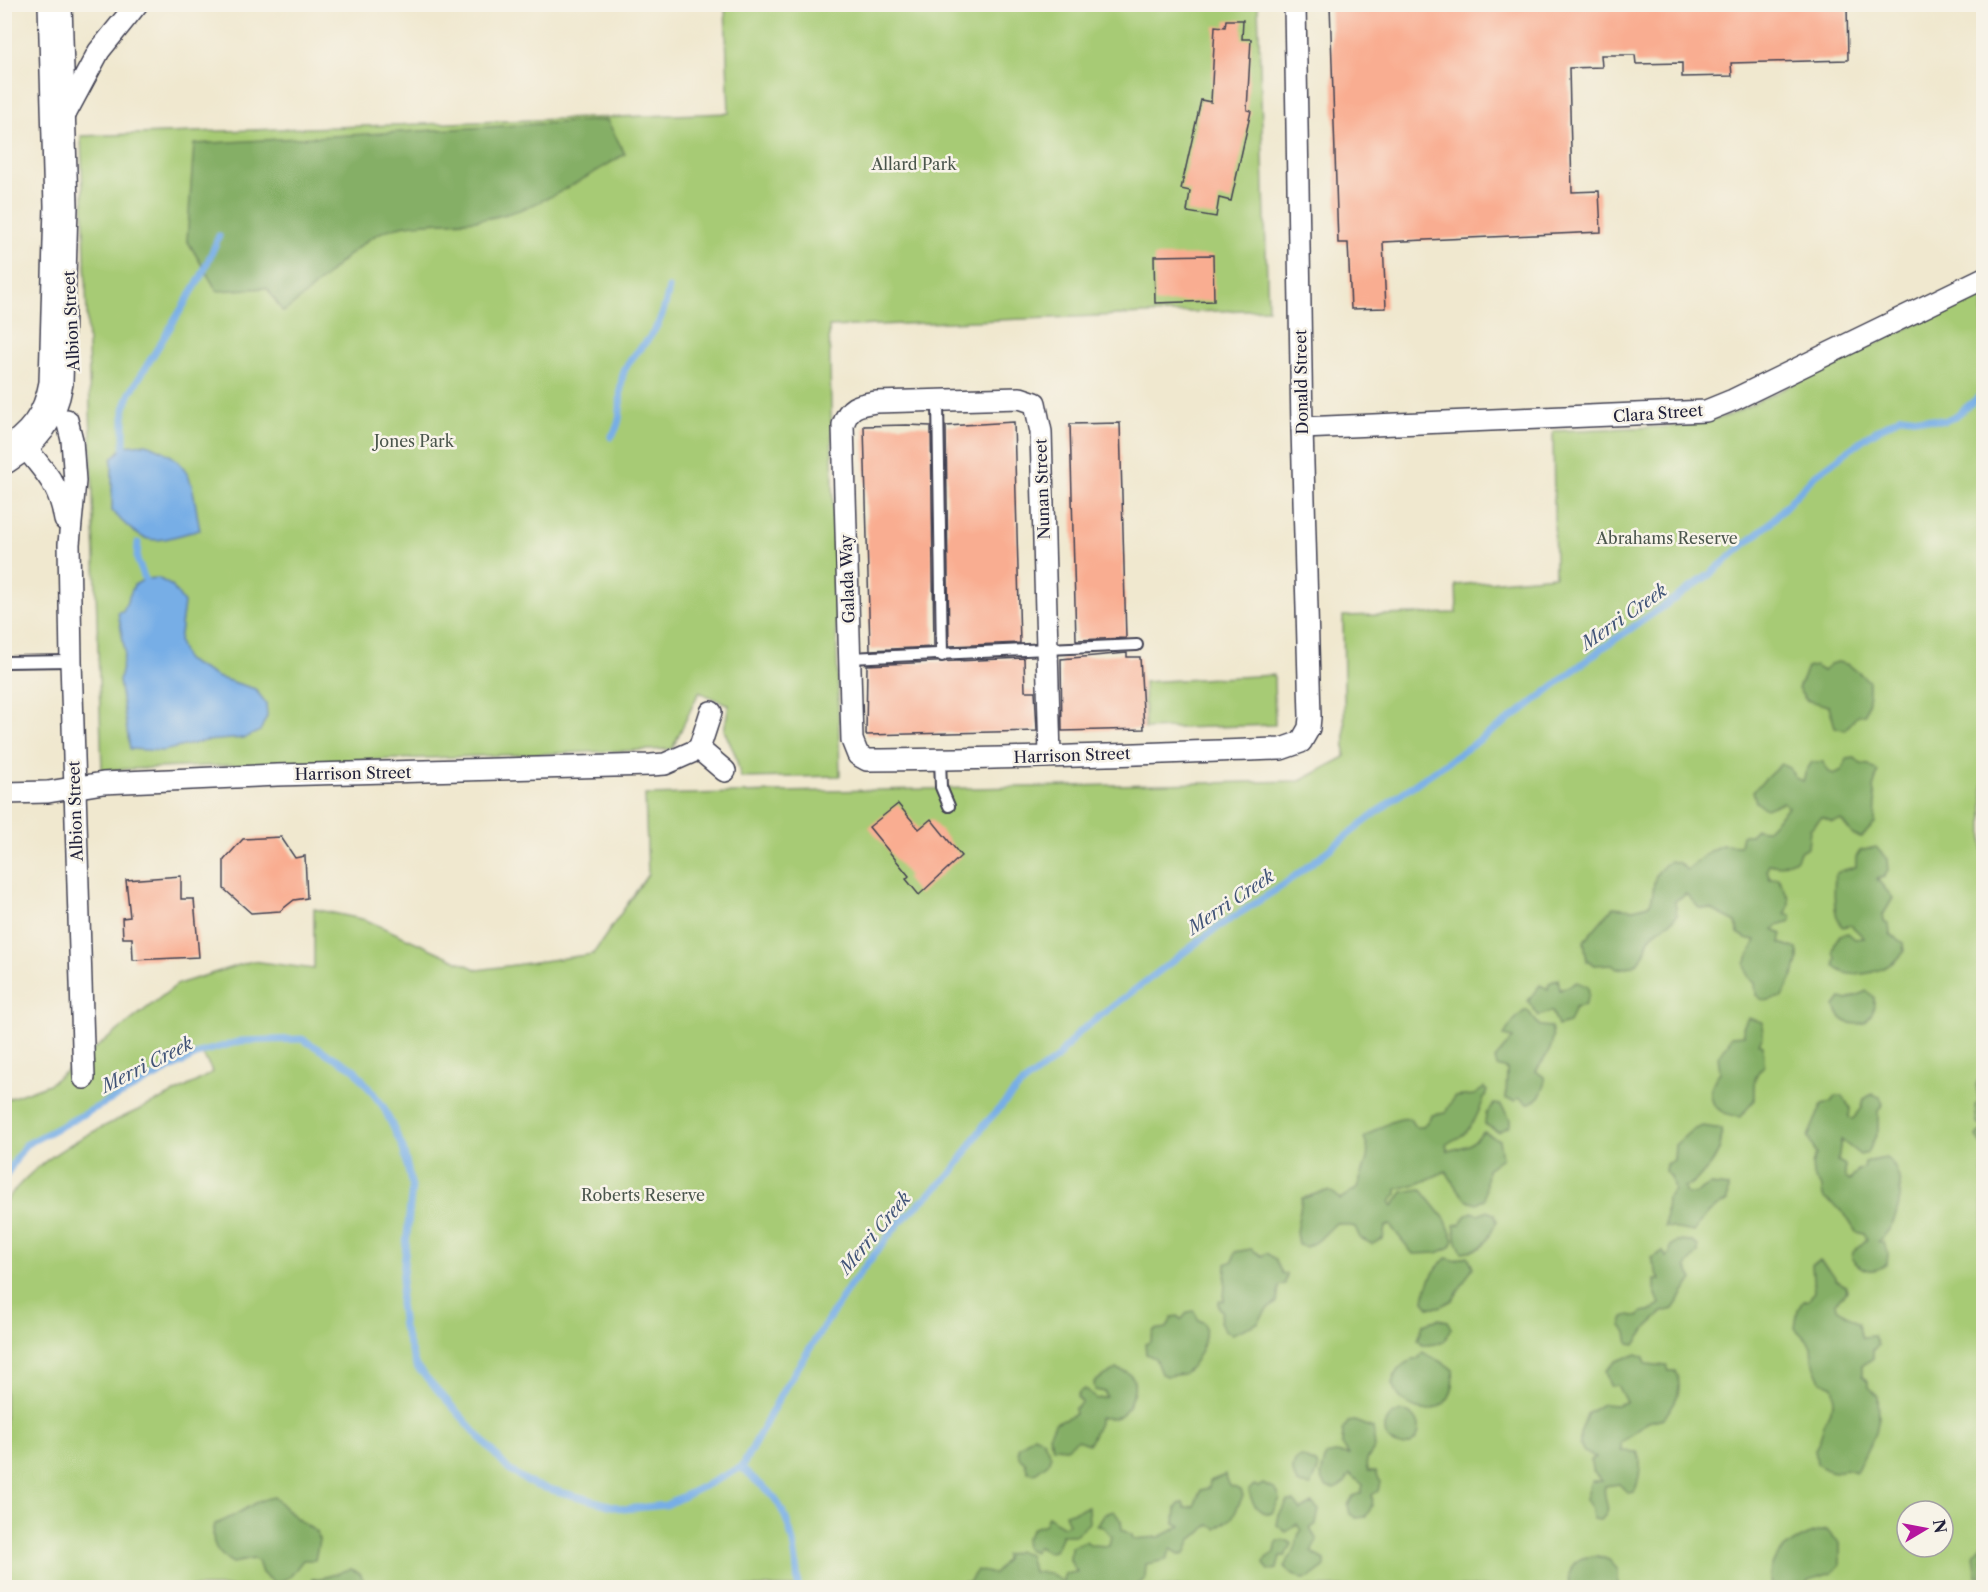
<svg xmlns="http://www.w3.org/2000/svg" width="1988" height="1592" viewBox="0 0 1988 1592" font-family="'Libre Caslon Text',serif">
	<rect width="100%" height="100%" fill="#f7f3e8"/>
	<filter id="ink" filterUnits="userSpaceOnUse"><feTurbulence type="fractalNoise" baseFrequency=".0167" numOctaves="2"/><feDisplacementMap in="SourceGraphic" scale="12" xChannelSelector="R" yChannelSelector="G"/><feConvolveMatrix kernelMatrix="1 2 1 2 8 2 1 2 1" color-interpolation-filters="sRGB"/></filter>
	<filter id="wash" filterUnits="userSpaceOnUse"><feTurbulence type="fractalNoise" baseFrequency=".008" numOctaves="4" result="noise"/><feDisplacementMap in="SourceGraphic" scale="24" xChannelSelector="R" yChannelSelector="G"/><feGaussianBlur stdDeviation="1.35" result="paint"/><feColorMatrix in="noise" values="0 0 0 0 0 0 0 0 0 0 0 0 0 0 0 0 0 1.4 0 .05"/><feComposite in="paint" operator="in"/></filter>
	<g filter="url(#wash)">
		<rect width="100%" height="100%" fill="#f0e8cf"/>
		<g fill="#a7cb75" stroke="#647658" stroke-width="1.5" fill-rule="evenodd">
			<polygon points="725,5 1258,5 1268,309 829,327 840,776 741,778 735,754 724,730 729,705 699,692 672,749 102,770 81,136 729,113"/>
			<path d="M1983,296v1291h-1978v-385c50,-69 139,-87 208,-130l-12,-20 -176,93 -20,33v-78l44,-16 129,-100 74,-23 62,8v-60l52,11 112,50 115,-16 55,-80 -3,-79 655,-14 45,-24 -2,-141 114,-3 -1,-28 99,-9 -2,-145 130,-5 45,-10 243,-119zM1907,1511h36v36h-36z"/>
			<polygon points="1274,675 1275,725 1145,729 1144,682"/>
		</g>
		<g fill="#85af66" stroke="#546850" stroke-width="1.5">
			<path d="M607,120l18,34c-44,26 -91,58 -142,65 -35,6 -80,-2 -112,19 -31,20 -56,53 -88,74l-16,-24 -50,3 -30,-51 7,-96z"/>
			<polygon points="1838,662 1849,665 1869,681 1869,701 1865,714 1858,715 1845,730 1835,727 1829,706 1806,700 1798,689 1807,668 1815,666 1823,671 1830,664"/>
			<path d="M1855,758l6,6 8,1 9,7 -5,16 3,15 -1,20 -14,15 -8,-3 -12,-15 -9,2 -10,-5 -12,12 -2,18 -8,4 -3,8 -19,7 -9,-2 -2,6 3,9 8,-1c6,13 17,21 7,36l6,1v6l-13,4 -4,5 8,4 -2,9 17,6c5,16 -8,34 -15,48l-18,4 -8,-6 -1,-13 -7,-5 -3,-13 11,-24 -10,-2 -8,-5 -2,-11 -26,-13 -11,-1 -13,-14 -11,7 2,14c-7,11 -21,13 -28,24 -2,3 -2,7 -3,10 -4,15 -15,18 -29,20l-6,-5 -16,1 -8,-4 -3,-20 29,-34 20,2 16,-4c10,-18 -4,-26 21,-44l9,2 8,7 24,-20 11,-5 18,1 2,-11h8l6,-6 10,1 22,-23 -5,-5 -17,7 -10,-7 -3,-11 28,-27 9,4 5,10 8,3 3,-10 6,-9h11l6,10 5,2 8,-4 5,-11z"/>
			<path d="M1876,847l11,12 1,12 -4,6 -7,2 16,19 -10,17 1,6 5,3 1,10 13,9 1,9c-13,18 -52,32 -70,14l2,-8 -3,-6 2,-10 5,-7 8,-2 7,6 9,-1 -13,-13 -8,2c-11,-9 -9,-39 -8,-52l5,-4 16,-4v-10l4,-6z"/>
			<polygon points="1558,979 1560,990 1577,982 1588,987 1589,995 1585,1005 1575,1007 1569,1023 1558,1026 1552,1011 1539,1016 1528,1001 1540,985 1548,989 1549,983"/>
			<path d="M1867,991l7,6c0,12 0,19 -10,26 -15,3 -25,-2 -29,-17l6,-8 6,2z"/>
			<path d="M1527,1010l13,16 11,1c6,19 -6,30 -15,44l8,6c2,13 -3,21 -16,27l-9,-6 -4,3 -9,-2 1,-30 -10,-3 -2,-7 18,-21 -9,-2c3,-8 15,-23 23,-26z"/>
			<path d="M1748,1018l14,4 1,14 -4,7 4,2 1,21c-12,10 -10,21 -10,35l-14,16c-6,-2 -14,-2 -19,-6 -15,-9 -11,-28 -1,-39l-2,-16 10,-12 3,-8 13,-1 -1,-8z"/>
			<polygon points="1983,1070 1983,1146 1977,1137 1983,1128 1977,1123 1975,1106 1979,1101 1976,1085"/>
			<path d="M1484,1088l3,3c-6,15 -12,33 -24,44 -6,4 -12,5 -17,10l2,6 21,-6 15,-13 15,8 3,18 -15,11 -2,30 -8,5c-17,-5 -22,-19 -31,-33l-26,12 -23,6v5l-7,8 3,4 10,-14 18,-3 24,30 9,21 -3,7 -14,6 -24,1 -23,-29 -5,2 -2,12 -11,5 -12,-6 -5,-11 -19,-4 -17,17 -13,7 -8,-2 -2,-13 6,-34c15,-2 25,-15 38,1l18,-11c3,-19 16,-32 6,-50 11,-8 33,-22 46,-19l5,8h8l9,-12 13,-2 9,-16 20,-2z"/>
			<path d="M1872,1094l8,3 3,7 -5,7v20l-10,22 -8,2 -19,-15 -3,21 7,4v13l5,3 8,-11 6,-2 1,-6 21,-4c25,17 14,68 -8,83l6,2 4,11 -1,10c-13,10 -25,7 -35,-5l1,-7 14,-13 -3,-5 -8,-2 -12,-19 -21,-16 -1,-9 -9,-12 -1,-12 4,-10 -8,-17 14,-33 9,-2 4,-6h8l7,12 -1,10 4,1 9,-11 2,-9z"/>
			<polygon points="1494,1104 1501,1105 1510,1119 1510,1126 1498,1132 1485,1124 1486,1114"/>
			<path d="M1703,1126l18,3c4,24 -17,49 -37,59l2,6h9l15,-9 18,2 -1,14 -20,13 -13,18 -29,-5 2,-29 7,-8 -3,-13 -6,-6 1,-7 8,-4 1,-15 17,-15z"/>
			<path d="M1486,1211l8,3 3,7c-12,22 -9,28 -35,31l-5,-10 -3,-17 6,-1 5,-8 7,-4 6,2z"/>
			<polygon points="1677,1241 1692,1242 1698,1246 1698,1253 1686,1267 1693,1279 1673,1309 1663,1312 1647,1327 1635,1345 1629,1344 1627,1332 1621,1326 1624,1317 1630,1315 1638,1317 1642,1312 1654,1310 1660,1304 1655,1292 1655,1280 1660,1280 1651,1258 1663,1251 1666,1257 1670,1253 1671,1246"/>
			<polygon points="1251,1249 1262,1256 1266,1253 1275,1259 1282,1273 1287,1275 1285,1284 1279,1286 1277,1303 1267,1309 1258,1323 1232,1334 1224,1331 1220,1322 1222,1311 1219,1307 1219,1301 1224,1301 1226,1264 1233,1261 1235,1252"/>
			<path d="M1468,1256l5,11 -20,33 -14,7h-10l-5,-6c2,-16 10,-34 23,-43l7,2z"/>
			<path d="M1820,1261l16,16v3l10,6 1,5 -11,11 1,6 22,15 2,14 13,-1 4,9 -5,5v8l-11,8v10l6,5v6l10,9 1,21 -3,15 -20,40 -9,-3c-13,6 -19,2 -30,-5l-2,-15c8,-11 6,-22 12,-32 6,-14 10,-15 6,-31l-12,-5 -9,-21 -1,-15 -16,-17 3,-19 5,-8 6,-1 5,-9 -2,-26z"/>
			<path d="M1194,1311l5,9 5,3c6,15 -8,42 -21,51l-16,2 -6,-2 -6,-16 -9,-4 -1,-10 5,-2 4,-12 13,-2 5,-11 6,-1 3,4 7,-8z"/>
			<path d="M1439,1319l8,2 4,7c-4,15 -13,17 -27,17l-6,-5 5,-16z"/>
			<path d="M1423,1352c11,8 21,9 30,18 7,47 -45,54 -61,14 3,-14 12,-23 26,-25z"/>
			<path d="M1637,1354l7,3 2,7 21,2 2,5h6c10,19 0,32 -11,47l-17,4 -26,21v8l16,1c6,9 2,30 -3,40l-6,1 -9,-9 -14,2c-4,14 11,23 -5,34l-7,-1 -1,-9 -6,-11 5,-18h11c-7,-7 -11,-9 -11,-21l5,-3 -12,-5 -4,-7v-11l7,-20 16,-10 13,1 10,-3 -9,-17 -7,1 -5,-15 11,-10z"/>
			<path d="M1116,1369c6,2 13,2 17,9 5,10 -5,34 -15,39 -6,2 -13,0 -19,1v5l-10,21 -12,-4 -10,8 -14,-1 -4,-11 6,-13 20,-9 -1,-5 8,-7 -5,-5 2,-5 6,-3 11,10 10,-2 -1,-5 -10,-2 -1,-8z"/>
			<circle cx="1402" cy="1429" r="17"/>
			<path d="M1354,1421l19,7 2,20c-5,7 -12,14 -7,23h8l4,11 -2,9 -6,4c2,10 -1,14 -7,22l-9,1 -6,-4 -2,-9 5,-9 8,-3 2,-8 -13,-11 -5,9 -10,6 -9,-2 -5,-11 5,-21 9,-2 14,2 -7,-10 1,-14 5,-9z"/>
			<polygon points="1034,1435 1043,1440 1051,1455 1048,1463 1035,1473 1028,1472 1025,1462 1019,1457 1018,1448"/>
			<path d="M1302,1457l15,7 1,6 -7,16 -13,-2c-6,-10 -7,-16 -1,-26z"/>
			<polygon points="1225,1475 1230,1486 1241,1490 1243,1496 1232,1518 1216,1529 1209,1524 1201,1533 1191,1539 1185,1554 1181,1555 1171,1549 1166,1560 1146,1564 1145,1579 1136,1586 956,1587 964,1581 969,1582 977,1570 994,1574 1005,1560 1005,1555 1018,1551 1029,1554 1033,1572 1050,1573 1063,1582 1064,1574 1077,1572 1070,1560 1071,1547 1086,1541 1090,1545 1109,1546 1111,1536 1103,1527 1097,1526 1104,1514 1114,1511 1121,1521 1122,1530 1132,1535 1133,1539 1160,1537 1181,1526 1175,1523 1176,1508 1179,1504 1183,1503 1185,1508 1194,1506 1201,1490 1209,1488 1210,1481"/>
			<path d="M1263,1484c9,5 14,3 17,15l-8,14c-14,2 -21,-11 -23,-23l5,-5 4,2z"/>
			<path d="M274,1497c17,16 22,23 43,35l2,8 -4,20h-12l-13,17 -15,7 -13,-11 -4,-12 -5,-2 -20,4c-16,-9 -24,-20 -18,-39 21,-6 37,-24 59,-27z"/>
			<path d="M1288,1501h6l7,9 11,-7 7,7 -3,14 -6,5 7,11 -6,12 14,8v6l-16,12 -7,1 -17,-10c1,-10 4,-11 9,-18 4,-7 1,-13 7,-20l-4,-7 -11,8 -9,-7 2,-10z"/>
			<polygon points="1088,1507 1089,1523 1075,1535 1062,1535 1055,1551 1047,1552 1038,1547 1033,1552 1026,1548 1025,1540 1033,1528 1045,1524 1048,1516 1063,1526 1069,1524 1065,1514"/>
			<path d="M1826,1530l14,13v22l-8,8 -23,7 -3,7 -35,-1c-7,-32 27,-51 55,-56z"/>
			<polygon points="1277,1541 1288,1541 1291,1544 1285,1556 1280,1556 1277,1569 1268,1571 1264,1563 1266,1558 1275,1552"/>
			<polygon points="1983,1544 1983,1577 1977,1577 1974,1554"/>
			<path d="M1598,1556l11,4 9,10v17h-48c-3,-22 5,-31 28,-31z"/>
			<path d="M351,1569l9,4 7,14h-58l3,-8c16,0 25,-7 39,-10z"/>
		</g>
		<g fill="#77aee6" stroke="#4c6890" stroke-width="1.5">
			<path d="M146,444c51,17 45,42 54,86 -49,12 -51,20 -88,-19v-52l12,-13z"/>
			<polygon points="158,578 172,586 184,603 179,642 186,660 217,677 255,689 266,703 267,716 260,731 245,738 205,741 163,751 130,749 119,681 125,652 118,612 123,611 134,585 145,579"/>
		</g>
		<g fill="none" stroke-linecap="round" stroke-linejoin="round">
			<g stroke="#77aee6" stroke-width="7">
				<path d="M611,437c16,-19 4,-46 14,-68 5,-10 13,-18 20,-26 15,-17 20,-34 24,-55"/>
				<polyline points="124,454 124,409 130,393 201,277 219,236"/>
				<polyline points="138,543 137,559 145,579"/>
				<polyline points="4,1178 25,1145 202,1052 241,1041 302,1039 354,1069 383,1106 403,1148 412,1187 400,1303 403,1327 416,1366 509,1470 534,1485 624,1509 666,1505 742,1467 784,1389 849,1287 898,1224 952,1173 984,1125 1020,1086 1057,1058 1079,1032 1215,929 1282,886 1398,796 1523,710 1601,649 1709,575 1769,524 1814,476 1869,435 1902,416 1945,421 1957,415 1984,393"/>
				<path d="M742,1467c10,13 25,20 34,33 17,24 21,60 22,88"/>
			</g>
		</g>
		<g id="blocks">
			<g fill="#f9ad91">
				<polygon points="1330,4 1847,4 1848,60 1731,63 1732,76 1682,77 1682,63 1636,64 1635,55 1601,55 1602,67 1569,68 1572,192 1599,191 1601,232 1383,242 1386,308 1351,309 1348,243 1338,243"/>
				<polygon points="1226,20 1243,20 1242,39 1251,39 1247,110 1251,111 1231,201 1219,198 1216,217 1187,212 1190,191 1181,189 1201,100 1211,102 1215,26 1225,27"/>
				<polygon points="1213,255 1214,301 1155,303 1154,256"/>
				<polygon points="1014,422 1020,643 949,646 946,426"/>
				<polygon points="1120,423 1126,638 1076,640 1070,424"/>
				<polygon points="907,425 931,426 934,647 870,650 864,426"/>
				<polygon points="1127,653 1127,657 1140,657 1144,729 1062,731 1061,659"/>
				<polygon points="1024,658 1025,691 1035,691 1037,731 866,735 867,665"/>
				<polygon points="898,804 919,829 931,819 961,856 919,895 906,879 909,876 869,827"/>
				<polygon points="281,837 295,858 305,856 307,898 294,900 280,911 251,913 224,889 224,860 243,839"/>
				<polygon points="181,876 181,899 194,899 199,957 133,960 132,938 123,938 122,918 130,917 126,880"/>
			</g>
		</g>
	</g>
	<g filter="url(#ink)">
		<use href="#blocks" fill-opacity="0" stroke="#414051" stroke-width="1.5"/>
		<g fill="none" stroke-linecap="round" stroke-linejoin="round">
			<g stroke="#414051" stroke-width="14">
				<g id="lane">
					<polyline points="938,401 942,656"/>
					<polyline points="850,658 1137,645"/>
					<polyline points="4,662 71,661"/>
					<polyline points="940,759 941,787 949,806"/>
				</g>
			</g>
			<g stroke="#414051" stroke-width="24">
				<g id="street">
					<polyline points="61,122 99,51 137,4"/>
					<polyline points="67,420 72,440 75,481 69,544 71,661 84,1078"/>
					<polyline points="1302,428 1706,411 1733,400 1984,278"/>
					<path d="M24,445c21,29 35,37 41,75"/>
					<polyline points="699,749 711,712"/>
					<path d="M1050,756l-9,-324 -6,-29 -15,-5 -144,4c-19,3 -27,4 -33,23l9,315 6,15 9,5c138,0 276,-7 414,-11l20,-7 8,-14 1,-11 -8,-289 -7,-424"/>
					<polyline points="4,793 48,792 103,783 277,775 651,765 665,764 699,749 725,771"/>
				</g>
			</g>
			<g stroke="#414051" stroke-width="36">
				<path id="primary" d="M4,457c30,-19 46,-39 52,-74l5,-177 -6,-202"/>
			</g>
			<use href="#lane" stroke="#fff" stroke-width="10"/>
			<use href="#street" stroke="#fff" stroke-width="21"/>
			<use href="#primary" stroke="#fff" stroke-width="33"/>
		</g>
	</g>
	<g text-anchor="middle" stroke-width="5" stroke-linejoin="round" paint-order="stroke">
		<g font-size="16" fill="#4a554c" stroke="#f7f3e8">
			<text x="914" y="170">Allard Park</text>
			<text x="414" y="447">Jones Park</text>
			<text x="1667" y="544">Abrahams Reserve</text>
			<text x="643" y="1201">Roberts Reserve</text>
		</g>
		<g font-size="16" fill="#22223b" stroke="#f7f3e8">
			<text transform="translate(71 321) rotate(-93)" y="6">Albion Street</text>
			<text transform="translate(1301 382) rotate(-91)" y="6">Donald Street</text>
			<text transform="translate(1658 413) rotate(-4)" y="6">Clara Street</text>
			<text transform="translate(1042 489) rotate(-92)" y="6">Nunan Street</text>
			<text transform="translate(847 579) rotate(-92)" y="6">Galada Way</text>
			<text transform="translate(1072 755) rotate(-2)" y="6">Harrison Street</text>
			<text transform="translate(353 773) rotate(-1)" y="6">Harrison Street</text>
			<text transform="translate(75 811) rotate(-92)" y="6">Albion Street</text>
		</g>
		<g font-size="18" font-style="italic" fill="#405377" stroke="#f7f3e8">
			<text transform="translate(1624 617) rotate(-35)" y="6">Merri Creek</text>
			<text transform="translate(1231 902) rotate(-34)" y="6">Merri Creek</text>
			<text transform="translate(147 1065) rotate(-27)" y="6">Merri Creek</text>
			<text transform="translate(875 1233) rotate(-50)" y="6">Merri Creek</text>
		</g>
	</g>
	<rect width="1988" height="1592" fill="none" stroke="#f7f3e8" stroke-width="24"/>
	<g transform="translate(1925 1529) rotate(80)"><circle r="28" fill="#f7f3e8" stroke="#a29fa3" stroke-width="1.5"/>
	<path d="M0-4.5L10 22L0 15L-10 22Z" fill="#b5179e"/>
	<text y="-9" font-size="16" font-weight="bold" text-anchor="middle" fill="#22223b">N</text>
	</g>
</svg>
